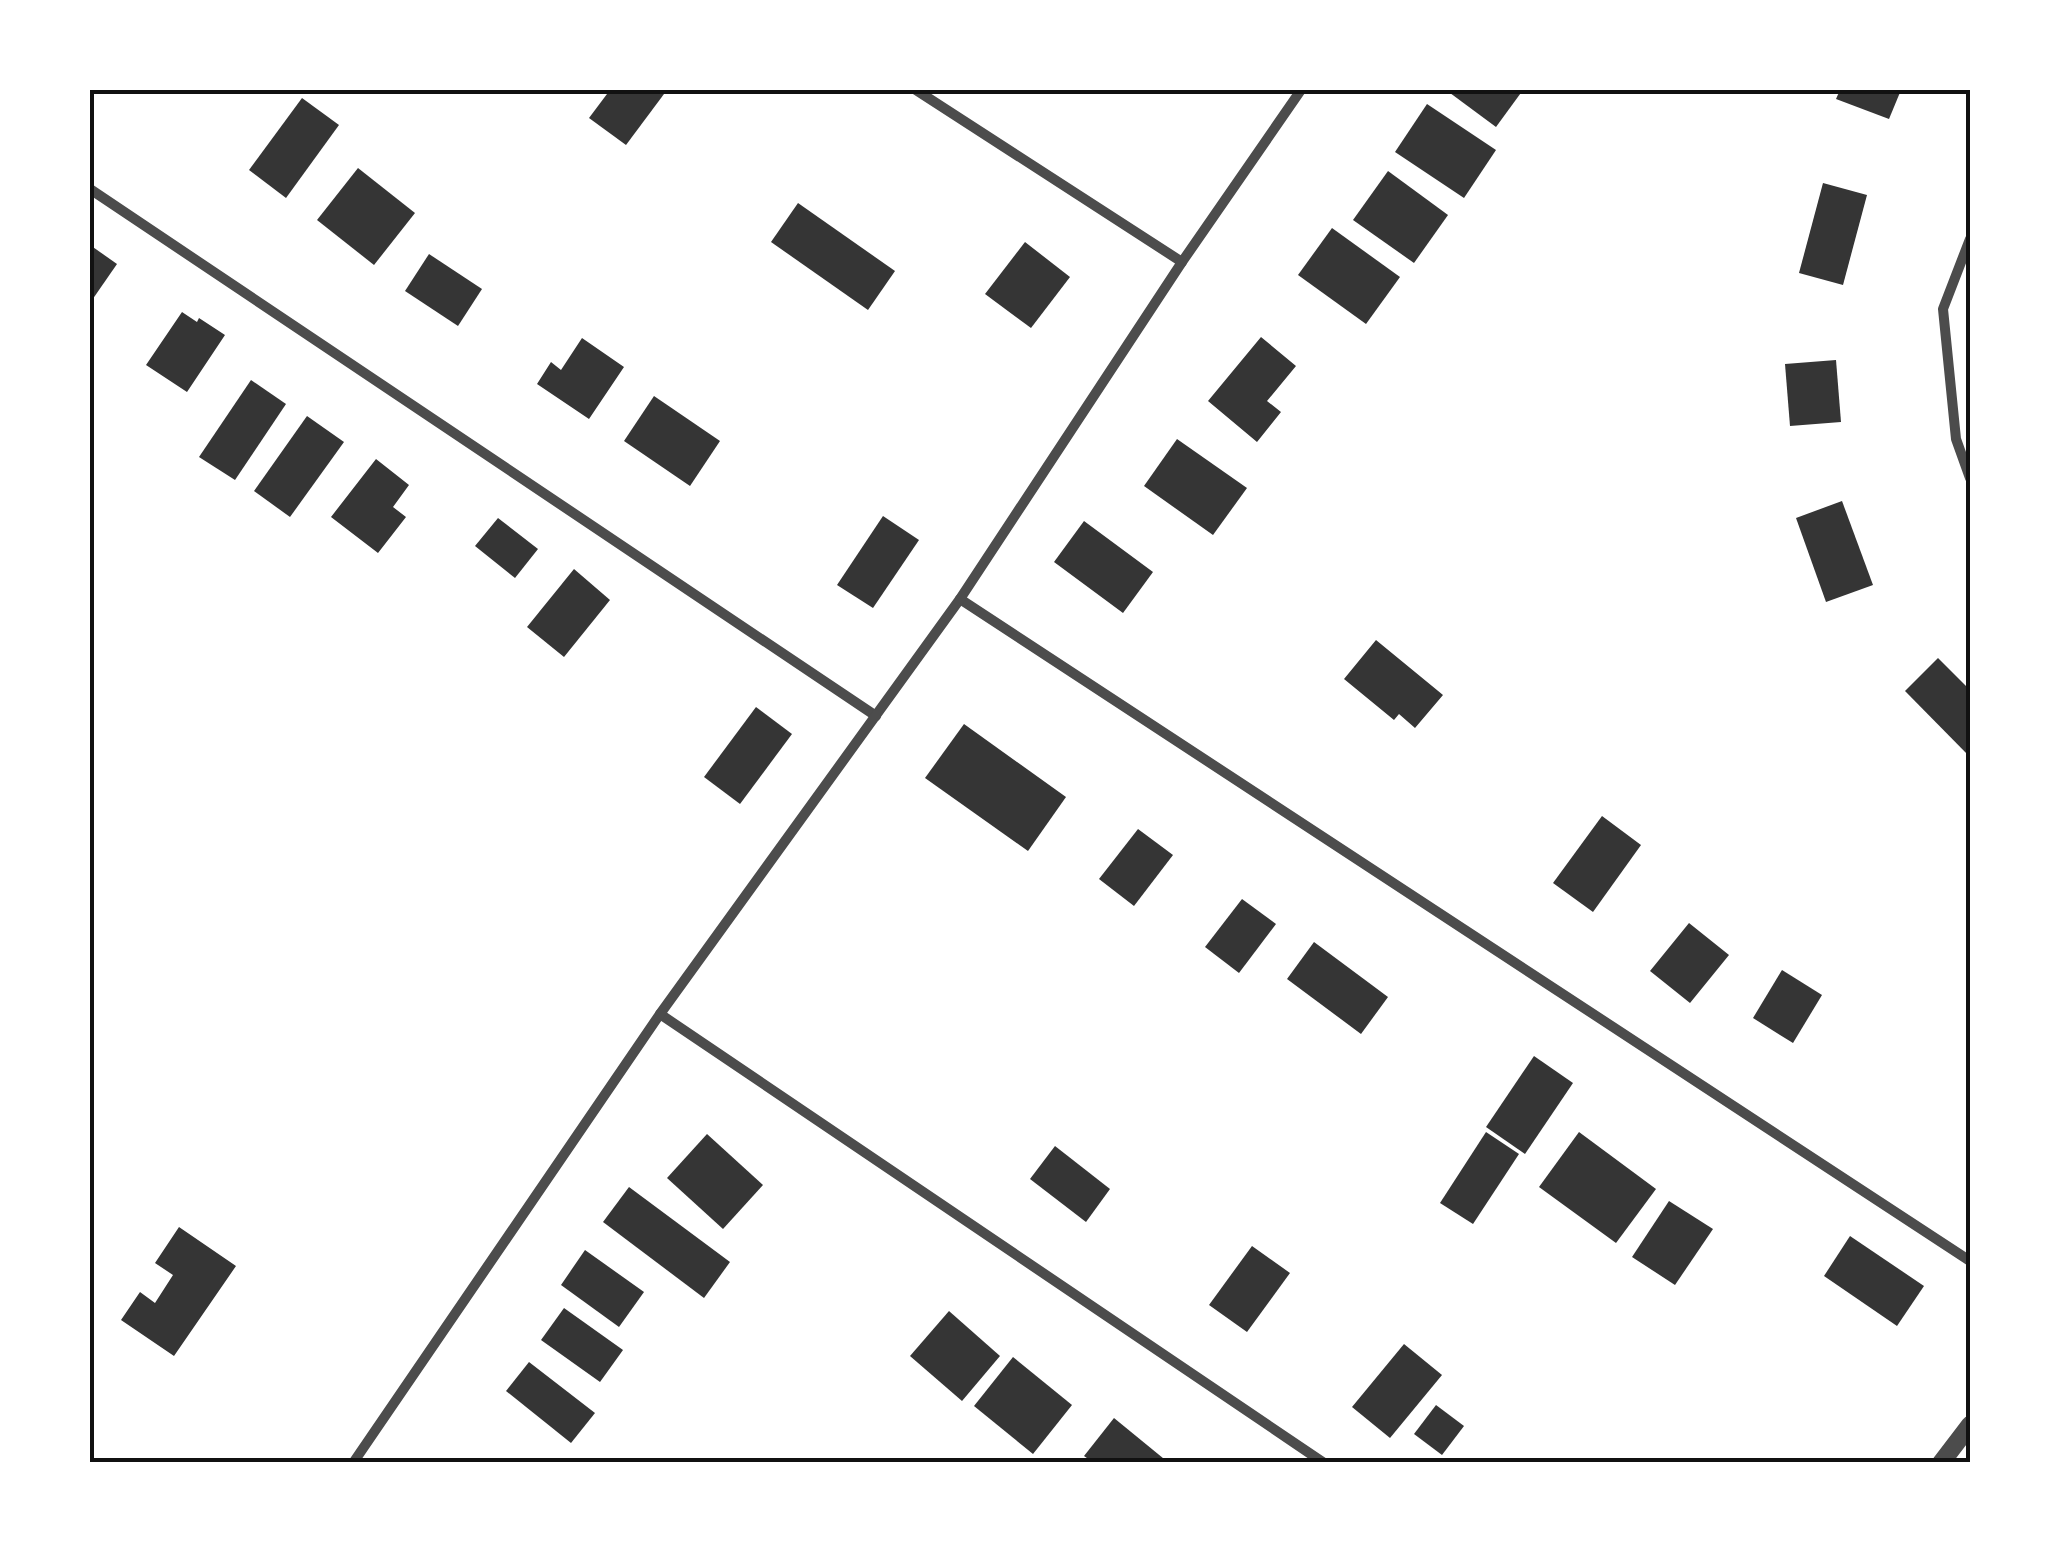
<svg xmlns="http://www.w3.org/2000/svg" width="2060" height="1553" viewBox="0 0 2060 1553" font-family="Georgia,serif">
	<rect width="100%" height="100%" fill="#fff"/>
	<g fill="#353535">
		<polygon points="610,90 667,90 626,145 589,118"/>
		<polygon points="1446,90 1523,90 1496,127"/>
		<polygon points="1840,90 1901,90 1889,119 1836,99"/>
		<polygon points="302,98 339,125 286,198 249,170"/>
		<polygon points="1427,104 1496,150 1464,198 1395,152"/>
		<polygon points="358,168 415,213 374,265 317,220"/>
		<polygon points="1388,171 1448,215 1414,263 1353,220"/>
		<polygon points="1823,183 1867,195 1843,285 1799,273"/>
		<polygon points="798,203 895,271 868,310 771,242"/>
		<polygon points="1332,228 1400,277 1366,324 1298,275"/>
		<polygon points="1025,242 1070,277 1031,328 985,294"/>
		<polygon points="90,245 117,264 90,303"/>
		<polygon points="429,254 482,289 458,326 405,291"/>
		<polygon points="182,312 197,322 199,318 225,335 187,392 146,365"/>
		<polygon points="1261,337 1296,366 1267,401 1281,412 1257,442 1208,401"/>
		<polygon points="582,338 624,367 589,419 537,384 551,362 561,370"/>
		<polygon points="1836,360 1841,422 1790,426 1785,364"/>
		<polygon points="251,380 286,404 235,480 199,457"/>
		<polygon points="654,396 720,441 690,486 624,441"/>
		<polygon points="307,416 344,442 290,517 254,491"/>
		<polygon points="1177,439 1247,488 1213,535 1144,486"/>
		<polygon points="376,459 409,485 393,507 406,517 378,553 331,517"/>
		<polygon points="1842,501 1873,585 1826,602 1796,518"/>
		<polygon points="883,516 919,540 873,608 837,585"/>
		<polygon points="498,518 538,549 515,578 475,546"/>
		<polygon points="1084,521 1153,572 1123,613 1054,562"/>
		<polygon points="574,569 610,600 564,657 527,627"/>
		<polygon points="1376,640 1443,695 1415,728 1399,714 1394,720 1344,679"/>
		<polygon points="1938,658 1970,690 1970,757 1905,691"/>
		<polygon points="756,707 792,734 740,804 704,777"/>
		<polygon points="964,724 1066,797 1028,851 925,778"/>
		<polygon points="1602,816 1641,845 1593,912 1553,883"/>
		<polygon points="1138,829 1173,855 1134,906 1099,879"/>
		<polygon points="1242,899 1276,924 1239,973 1205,947"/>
		<polygon points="1689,923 1729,955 1690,1003 1650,971"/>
		<polygon points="1314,942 1388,997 1361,1034 1287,979"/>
		<polygon points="1782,970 1822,995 1793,1043 1753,1018"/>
		<polygon points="1534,1056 1573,1083 1525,1154 1486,1127"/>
		<polygon points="1486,1132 1519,1154 1473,1224 1440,1203"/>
		<polygon points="1579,1132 1656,1189 1616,1243 1539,1187"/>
		<polygon points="707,1134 763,1185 723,1229 667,1178"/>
		<polygon points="1055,1146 1110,1189 1086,1222 1030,1179"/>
		<polygon points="629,1187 730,1262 704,1298 603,1222"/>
		<polygon points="1669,1201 1713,1229 1675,1285 1632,1257"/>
		<polygon points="179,1227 236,1266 174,1356 121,1320 140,1292 155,1303 173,1275 155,1263"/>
		<polygon points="1850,1236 1924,1286 1897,1326 1824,1276"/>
		<polygon points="1252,1246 1290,1273 1247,1332 1209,1305"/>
		<polygon points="585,1250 644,1292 619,1327 561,1285"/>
		<polygon points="564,1308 623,1350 600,1382 541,1340"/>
		<polygon points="949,1311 1000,1356 962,1401 910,1356"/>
		<polygon points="1404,1344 1442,1375 1390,1438 1352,1407"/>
		<polygon points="1013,1357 1072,1405 1033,1454 974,1406"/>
		<polygon points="529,1362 595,1413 571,1443 506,1391"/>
		<polygon points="1436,1405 1464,1426 1442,1455 1414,1434"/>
		<polygon points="1114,1418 1169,1463 1094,1463 1084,1456"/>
	</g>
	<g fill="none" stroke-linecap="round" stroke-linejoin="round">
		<g stroke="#4c4c4c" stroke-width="10">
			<polyline points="916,90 1182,262"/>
			<polyline points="90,189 876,716"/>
			<polyline points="1970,239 1943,309 1956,439 1970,478"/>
			<polyline points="960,599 1970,1261"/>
			<polyline points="660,1014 1324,1463"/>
			<polyline points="353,1463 660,1014 960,599 1182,262 1301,90"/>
		</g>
		<polyline stroke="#4c4c4c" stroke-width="18" points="1941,1463 1970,1425"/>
	</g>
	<rect width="2060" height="1553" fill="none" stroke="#ffffff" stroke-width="185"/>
	<rect x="92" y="92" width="1876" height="1368" fill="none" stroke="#111" stroke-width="4"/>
</svg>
